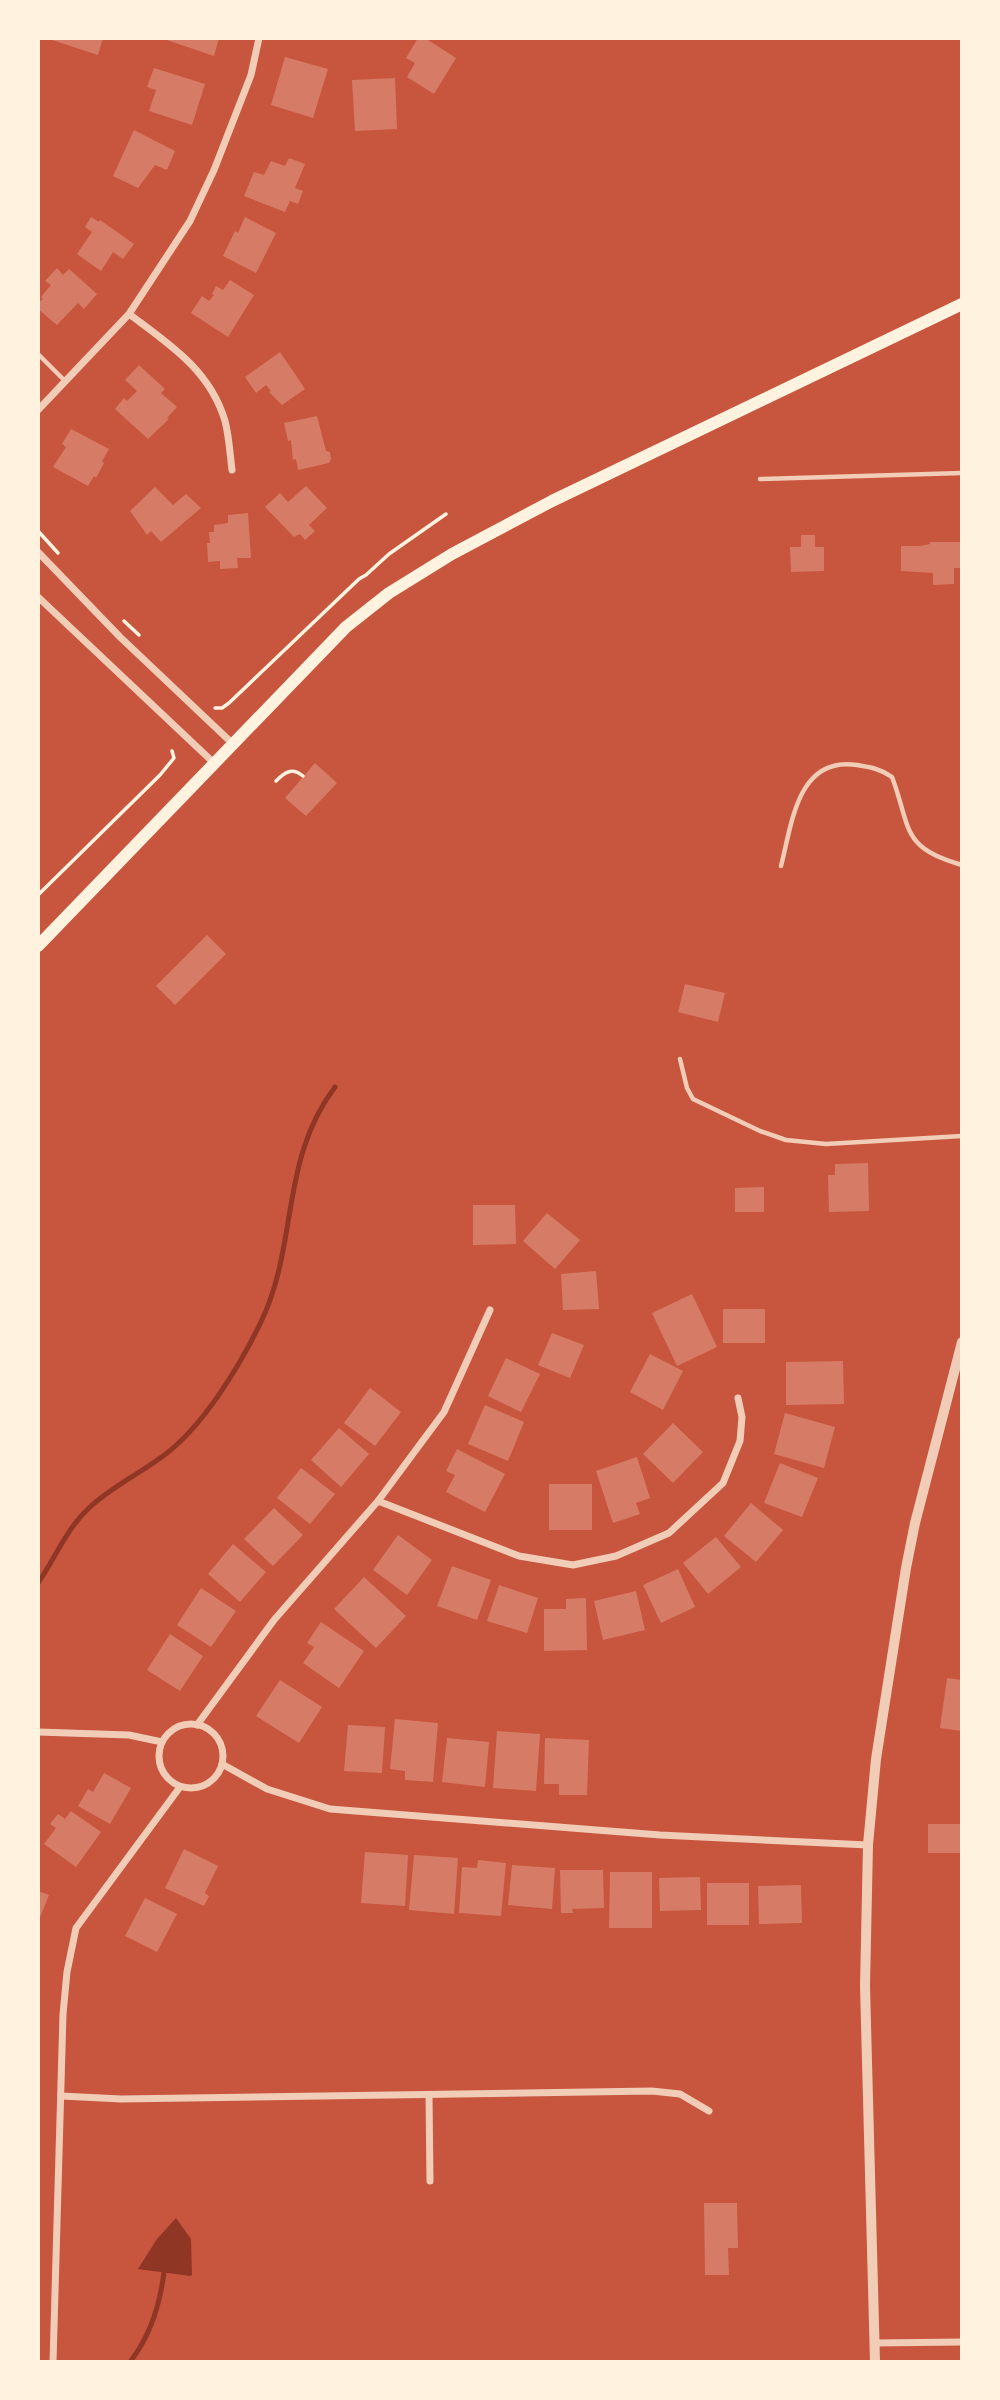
<svg xmlns="http://www.w3.org/2000/svg" width="1000" height="2400" viewBox="0 0 1000 2400" font-family="'Fira Sans',sans-serif">
	<rect width="100%" height="100%" fill="#c8553d"/>
	<polygon fill="#8f3625" points="176,2218 191,2239 192,2275 190,2276 138,2269 157,2239"/>
	<g fill="none" stroke-linecap="round" stroke-linejoin="round">
		<g stroke="#8f3625" stroke-width="5">
			<path d="M38,1583c17,-24 28,-54 51,-75 21,-20 50,-34 74,-52 39,-28 76,-89 97,-132 39,-79 19,-163 75,-237"/>
			<path d="M130,2362c21,-27 30,-57 34,-90"/>
		</g>
	</g>
	<g fill="#d67c66">
		<polygon points="46,38 103,38 98,55"/>
		<polygon points="161,38 219,38 214,56"/>
		<polygon points="418,38 425,38 456,58 434,94 407,77 415,63 406,58"/>
		<polygon points="285,57 328,69 313,118 271,105"/>
		<polygon points="154,68 205,84 192,125 149,111 156,90 147,87"/>
		<polygon points="395,78 397,129 355,131 352,80"/>
		<polygon points="134,130 175,151 167,170 155,165 138,188 113,176"/>
		<polygon points="289,158 305,164 295,188 303,191 298,204 290,201 285,212 244,196 254,172 264,175 271,161 285,166"/>
		<polygon points="91,217 99,222 100,220 134,244 123,259 113,252 101,271 77,254 92,232 85,227"/>
		<polygon points="245,217 276,233 256,273 223,256 235,231 238,233"/>
		<polygon points="57,268 63,275 69,269 97,294 84,309 78,303 57,325 38,309 38,303 43,299 41,297 51,285 45,281"/>
		<polygon points="230,280 254,295 228,337 191,313 202,296 209,301 214,295 212,294 216,286 223,290"/>
		<polygon points="280,352 305,389 282,405 269,392 271,391 266,385 256,393 245,377"/>
		<polygon points="139,365 165,389 161,393 177,407 167,418 169,419 148,439 115,409 124,398 127,401 137,391 125,380"/>
		<polygon points="317,416 326,451 330,452 331,459 329,463 298,470 296,459 293,460 291,440 288,441 284,423"/>
		<polygon points="71,429 109,449 102,461 104,463 96,478 94,476 88,486 53,467 66,447 62,444"/>
		<polygon points="306,486 327,508 309,525 315,531 305,540 300,534 294,537 265,507 280,493 288,502"/>
		<polygon points="155,487 173,505 186,494 201,508 161,542 151,531 147,535 130,511"/>
		<polygon points="248,513 251,558 237,558 238,568 220,569 220,561 208,562 207,543 210,543 209,532 214,532 214,525 228,523 228,515"/>
		<polygon points="801,535 815,535 815,547 824,547 824,571 791,572 790,547 801,547"/>
		<polygon points="930,542 960,542 960,568 954,568 954,584 933,585 933,573 901,571 901,546 920,546 930,544"/>
		<polygon points="315,763 337,783 306,816 285,798"/>
		<polygon points="207,935 226,954 175,1005 156,986"/>
		<polygon points="685,984 725,993 718,1022 678,1012"/>
		<polygon points="868,1163 869,1211 829,1212 828,1175 835,1175 835,1164"/>
		<polygon points="764,1187 764,1212 735,1212 735,1188"/>
		<polygon points="473,1205 515,1205 516,1244 473,1245"/>
		<polygon points="547,1213 580,1240 555,1269 523,1241"/>
		<polygon points="596,1271 599,1309 563,1310 561,1274"/>
		<polygon points="692,1294 717,1347 677,1366 652,1313"/>
		<rect x="723" y="1309" width="42" height="34"/>
		<polygon points="552,1333 584,1345 570,1378 538,1365"/>
		<polygon points="650,1354 683,1371 663,1410 630,1392"/>
		<polygon points="506,1358 540,1374 521,1412 488,1396"/>
		<polygon points="843,1361 844,1404 786,1405 786,1362"/>
		<polygon points="370,1388 401,1412 375,1446 344,1423"/>
		<polygon points="485,1405 524,1422 508,1461 468,1444"/>
		<polygon points="785,1413 835,1427 824,1468 774,1454"/>
		<polygon points="673,1423 703,1452 673,1483 643,1454"/>
		<polygon points="339,1428 369,1454 341,1487 311,1460"/>
		<polygon points="457,1449 505,1474 485,1512 446,1492 455,1475 446,1471"/>
		<polygon points="637,1457 650,1498 636,1503 640,1514 613,1523 596,1471"/>
		<polygon points="780,1463 818,1478 802,1517 764,1503"/>
		<polygon points="301,1468 335,1494 310,1524 277,1498"/>
		<rect x="549" y="1484" width="43" height="46"/>
		<polygon points="751,1503 783,1530 756,1562 724,1536"/>
		<polygon points="274,1508 303,1535 273,1566 244,1539"/>
		<polygon points="398,1535 432,1560 407,1595 373,1570"/>
		<polygon points="716,1537 741,1567 708,1594 683,1563"/>
		<polygon points="233,1544 266,1572 240,1602 208,1574"/>
		<polygon points="452,1566 491,1580 477,1620 437,1606"/>
		<polygon points="678,1569 695,1607 661,1623 643,1585"/>
		<polygon points="364,1577 406,1616 376,1648 334,1609"/>
		<polygon points="499,1585 538,1598 527,1633 487,1621"/>
		<polygon points="201,1588 236,1611 211,1647 177,1625"/>
		<polygon points="636,1591 645,1630 603,1640 594,1601"/>
		<polygon points="586,1598 587,1650 544,1651 544,1609 566,1609 566,1599"/>
		<polygon points="321,1622 364,1651 339,1688 303,1663 314,1647 307,1643"/>
		<polygon points="170,1634 203,1656 180,1691 147,1670"/>
		<polygon points="947,1678 962,1680 962,1731 940,1728"/>
		<polygon points="280,1680 322,1707 299,1743 256,1716"/>
		<polygon points="395,1719 438,1723 433,1782 405,1780 405,1771 390,1769"/>
		<polygon points="348,1725 385,1727 382,1773 344,1771"/>
		<polygon points="497,1731 540,1734 536,1791 493,1788"/>
		<polygon points="447,1738 489,1742 485,1787 442,1782"/>
		<polygon points="545,1738 589,1740 587,1795 559,1795 559,1784 544,1784"/>
		<polygon points="104,1773 131,1788 110,1824 78,1806 88,1789 93,1792"/>
		<polygon points="71,1811 101,1832 76,1867 44,1844 56,1828 50,1824 58,1814 65,1819"/>
		<rect x="928" y="1824" width="33" height="29"/>
		<polygon points="184,1849 218,1866 205,1893 209,1896 204,1906 165,1888"/>
		<polygon points="365,1852 408,1855 405,1906 361,1903"/>
		<polygon points="414,1855 458,1858 454,1914 409,1910"/>
		<polygon points="478,1860 506,1863 501,1916 459,1913 462,1867 477,1868"/>
		<polygon points="512,1865 555,1868 552,1909 508,1905"/>
		<polygon points="560,1870 603,1870 604,1908 572,1909 573,1913 561,1913"/>
		<polygon points="610,1872 652,1872 652,1928 609,1928"/>
		<polygon points="700,1877 701,1910 660,1911 659,1878"/>
		<rect x="707" y="1883" width="42" height="42"/>
		<polygon points="801,1885 802,1923 759,1924 758,1886"/>
		<polygon points="38,1891 49,1895 39,1920 38,1920"/>
		<polygon points="145,1898 177,1914 157,1952 125,1936"/>
		<polygon points="704,2203 737,2203 738,2248 728,2248 729,2275 705,2275"/>
	</g>
	<g fill="none" stroke-linecap="round" stroke-linejoin="round">
		<g stroke="#fff3e0" stroke-width="3.5">
			<polyline points="38,531 58,553"/>
			<polyline points="124,621 139,635"/>
			<polyline points="215,708 222,708 229,703 359,579 366,575 389,554 446,514"/>
			<path d="M276,781c9,-9 16,-14 27,-5"/>
			<polyline points="38,895 160,775 174,758 172,751"/>
		</g>
		<g stroke="#f1ccb7" stroke-width="4.5">
			<polyline points="38,354 65,381"/>
			<polyline points="760,479 962,473"/>
			<path d="M781,866c11,-42 16,-110 76,-101 13,2 24,4 35,12 19,50 8,71 70,88"/>
			<polyline points="680,1059 687,1088 693,1099 760,1131 786,1140 826,1144 962,1136"/>
		</g>
		<g stroke="#f1ccb7" stroke-width="7">
			<path d="M129,314c40,30 81,56 96,107 4,15 5,33 7,49"/>
			<polyline points="38,410 129,314 190,221 214,170 251,75 259,38"/>
			<polyline points="38,552 120,637 233,744"/>
			<polyline points="38,597 214,763"/>
			<polyline points="378,1501 519,1556 573,1565 616,1556 669,1533 723,1483 740,1441 742,1417 738,1398"/>
			<circle cx="191" cy="1756" r="32"/>
			<polyline points="197,1725 274,1620 378,1501 444,1412 490,1310"/>
			<polyline points="38,1732 129,1735 162,1742"/>
			<polyline points="222,1764 267,1789 330,1809 660,1835 868,1845"/>
			<polyline points="429,2095 430,2181"/>
			<polyline points="61,2096 121,2099 652,2091 680,2094 709,2111"/>
			<polyline points="874,2343 962,2342"/>
			<polyline points="53,2362 63,2014 67,1972 76,1928 180,1787"/>
		</g>
		<polyline stroke="#f1ccb7" stroke-width="10" points="875,2362 865,1986 868,1845 876,1759 906,1568 915,1523 962,1342"/>
		<polyline stroke="#fff3e0" stroke-width="12" points="38,946 346,627 389,593 452,554 552,501 962,304"/>
	</g>
	<rect width="1000" height="2400" fill="none" stroke="#fff3e0" stroke-width="80"/>
</svg>
